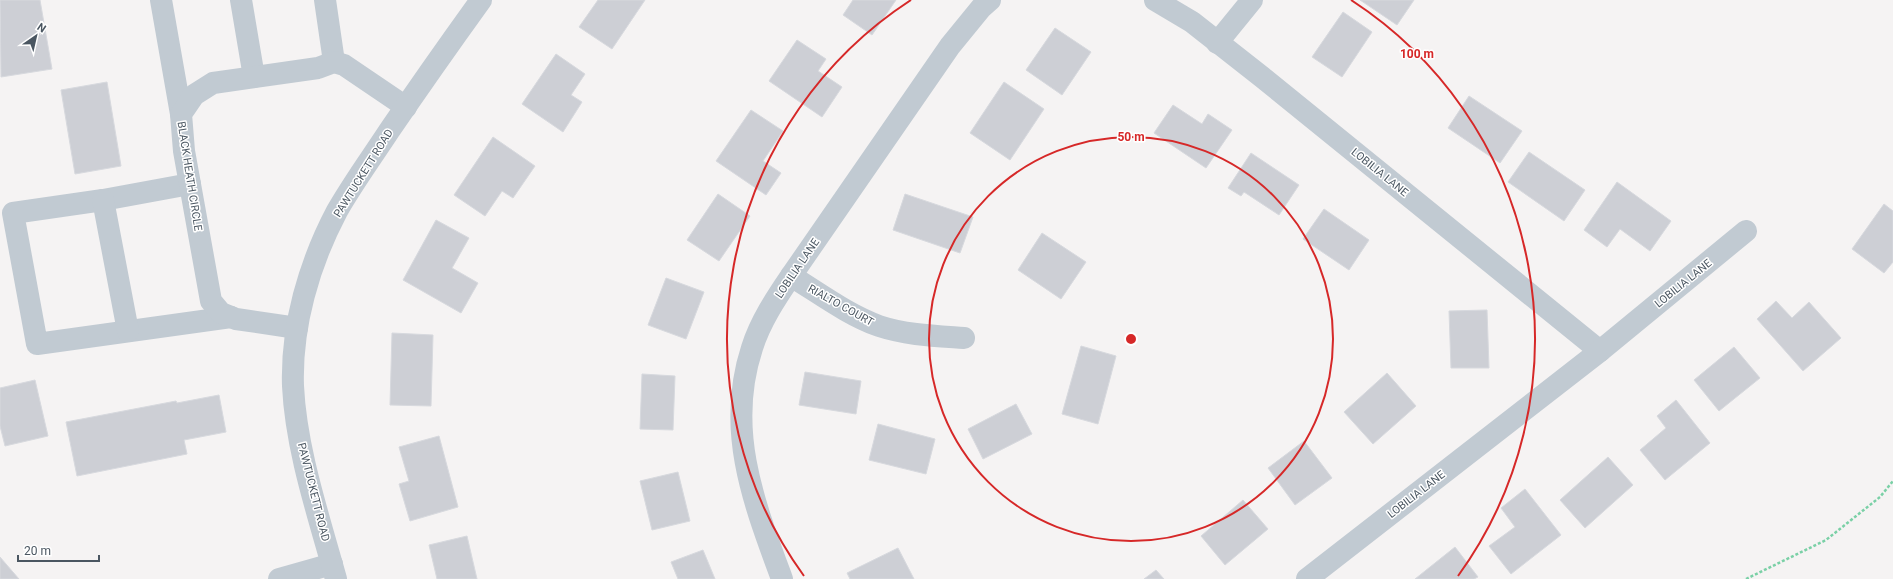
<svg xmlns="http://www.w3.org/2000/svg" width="1893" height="579" viewBox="0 0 1893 579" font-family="Roboto,sans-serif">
	<rect width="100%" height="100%" fill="#f5f3f3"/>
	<g fill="#cdcfd5" stroke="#d7d9de">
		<polygon points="0,0 40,0 52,69 1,77"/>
		<polygon points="598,0 645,0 612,49 579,27"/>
		<polygon points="853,0 896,0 872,35 843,15"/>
		<polygon points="1360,0 1414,0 1397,25"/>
		<polygon points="1343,12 1372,32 1342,77 1312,57"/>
		<polygon points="1055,28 1091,52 1062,95 1026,70"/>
		<polygon points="797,40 826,59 818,71 842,87 822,117 769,81"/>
		<polygon points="556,54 585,74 571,95 582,102 563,132 522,104"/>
		<polygon points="107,82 121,166 75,174 61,90"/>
		<polygon points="1004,82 1044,109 1010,160 970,133"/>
		<polygon points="1469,96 1522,131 1500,163 1448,128"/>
		<polygon points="1173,105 1202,124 1208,114 1232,130 1206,168 1154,133"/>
		<polygon points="751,110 783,131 763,161 781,173 766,195 716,161"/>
		<polygon points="493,137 535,166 513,198 502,191 485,216 454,195"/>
		<polygon points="1529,152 1585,190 1564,221 1508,182"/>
		<polygon points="1251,153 1299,185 1279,215 1244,192 1241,196 1228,188"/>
		<polygon points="1617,182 1671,221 1650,251 1620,229 1607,247 1584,230"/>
		<polygon points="718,194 750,216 719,261 687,240"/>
		<polygon points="905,194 973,217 960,253 893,230"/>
		<polygon points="1884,204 1893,211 1893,262 1884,273 1852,249"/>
		<polygon points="1324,209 1369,240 1349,270 1303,239"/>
		<polygon points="436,220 469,238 452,268 478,283 461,313 403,280"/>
		<polygon points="1042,233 1086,262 1061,299 1018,270"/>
		<polygon points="666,278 704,292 686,339 648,325"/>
		<polygon points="1776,301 1792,318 1809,302 1841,338 1803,371 1757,319"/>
		<polygon points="1487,310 1489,368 1451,368 1449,311"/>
		<polygon points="392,333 433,335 431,406 390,405"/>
		<polygon points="1081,346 1116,356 1098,424 1062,414"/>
		<polygon points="1734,347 1760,378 1719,411 1694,380"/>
		<polygon points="805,372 861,381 856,414 799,405"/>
		<polygon points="1387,373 1416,406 1373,444 1344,412"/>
		<polygon points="642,374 675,376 673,430 640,429"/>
		<polygon points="35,380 48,436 5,446 0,426 0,388"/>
		<polygon points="219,395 226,432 184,440 187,454 77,476 66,422 176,401 177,403"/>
		<polygon points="1676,400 1710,443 1665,480 1640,450 1666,428 1657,416"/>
		<polygon points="1016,404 1032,434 983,459 968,429"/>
		<polygon points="878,424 935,439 926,474 869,460"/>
		<polygon points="439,436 458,507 410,521 399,484 409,481 399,447"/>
		<polygon points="1304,441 1332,478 1295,505 1268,468"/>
		<polygon points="1608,457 1633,485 1585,528 1560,500"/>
		<polygon points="678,472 690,521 652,530 640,481"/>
		<polygon points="1525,489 1561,535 1511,574 1489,546 1515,527 1501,508"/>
		<polygon points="1243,500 1268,529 1225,565 1201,536"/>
		<polygon points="467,536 477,579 437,579 429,545"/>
		<polygon points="1455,547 1478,577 1474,579 1415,579"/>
		<polygon points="898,548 914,579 850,579 847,573"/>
		<polygon points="703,550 715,579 678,579 671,562"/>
		<polygon points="0,557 19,579 0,579"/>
		<polygon points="1156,570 1164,579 1144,579"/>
	</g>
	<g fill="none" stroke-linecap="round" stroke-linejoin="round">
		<polyline stroke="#7ad0a6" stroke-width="2.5" stroke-dasharray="3 2" stroke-linecap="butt" points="1746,579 1826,540 1880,497 1893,481"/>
		<g stroke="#c1cad2" stroke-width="22">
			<polyline points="161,0 181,114"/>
			<polyline points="241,0 254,77"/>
			<polyline points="325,0 334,62"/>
			<polyline points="1155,0 1192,22 1262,77 1600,351"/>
			<polyline points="1217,43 1252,0"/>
			<polyline points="190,184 103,200 13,213 37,344 231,317"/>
			<polyline points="103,200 128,331"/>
			<path d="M791,276c28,17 57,39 88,50 27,9 57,10 85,12"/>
			<polyline points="297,328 236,319 221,313 211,301 184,151 181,114 194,95 213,83 318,68 334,62 344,65 406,107"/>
			<polyline points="279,579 332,564"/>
			<path d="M336,579c-17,-62 -40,-129 -43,-193 -2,-60 16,-122 44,-175 16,-28 35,-54 52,-80 30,-44 61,-88 92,-131"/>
			<path d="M782,579c-28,-76 -57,-149 -30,-231 8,-26 24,-50 39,-72l159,-230 31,-38 9,-8"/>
			<polyline points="1307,579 1600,351 1746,231"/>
		</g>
	</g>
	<g fill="none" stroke="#d62828" stroke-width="2">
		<circle cx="1131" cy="339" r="202"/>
		<path d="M804 576A404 404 0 0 1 911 0M1351 0A404 404 0 0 1 1458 576"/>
	</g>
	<g text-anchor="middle" stroke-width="3" stroke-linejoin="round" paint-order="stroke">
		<g font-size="11" fill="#4a5661" stroke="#fff">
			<text transform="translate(1380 172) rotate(39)" y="4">LOBILIA LANE</text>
			<text transform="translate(363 173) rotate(-58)" y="4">PAWTUCKETT ROAD</text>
			<text transform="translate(190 176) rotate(81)" y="4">BLACK HEATH CIRCLE</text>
			<text transform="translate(797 268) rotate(-56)" y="4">LOBILIA LANE</text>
			<text transform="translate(1683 283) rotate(-39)" y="4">LOBILIA LANE</text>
			<text transform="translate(841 305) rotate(29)" y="4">RIALTO COURT</text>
			<text transform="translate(314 492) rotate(76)" y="4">PAWTUCKETT ROAD</text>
			<text transform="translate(1416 494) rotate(-38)" y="4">LOBILIA LANE</text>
		</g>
	</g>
	<circle cx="1131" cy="339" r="6" fill="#d62828" stroke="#fff" stroke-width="2"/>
	<g font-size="12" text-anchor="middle" font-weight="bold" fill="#d62828" stroke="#fff" stroke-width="3" stroke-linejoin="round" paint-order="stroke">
		<text x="1417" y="58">100 m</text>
		<text x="1131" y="141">50 m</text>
	</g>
	<g transform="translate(36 36) rotate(34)" stroke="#ffffff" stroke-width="3" paint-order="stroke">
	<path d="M0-3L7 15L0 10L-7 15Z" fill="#4a5661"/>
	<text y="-6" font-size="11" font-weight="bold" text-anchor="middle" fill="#4a5661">N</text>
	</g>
	<path d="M18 555v6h81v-6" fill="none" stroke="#4a5661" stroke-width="2"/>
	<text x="24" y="555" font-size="12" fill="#4a5661" stroke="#ffffff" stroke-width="3" paint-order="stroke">20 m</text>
</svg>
